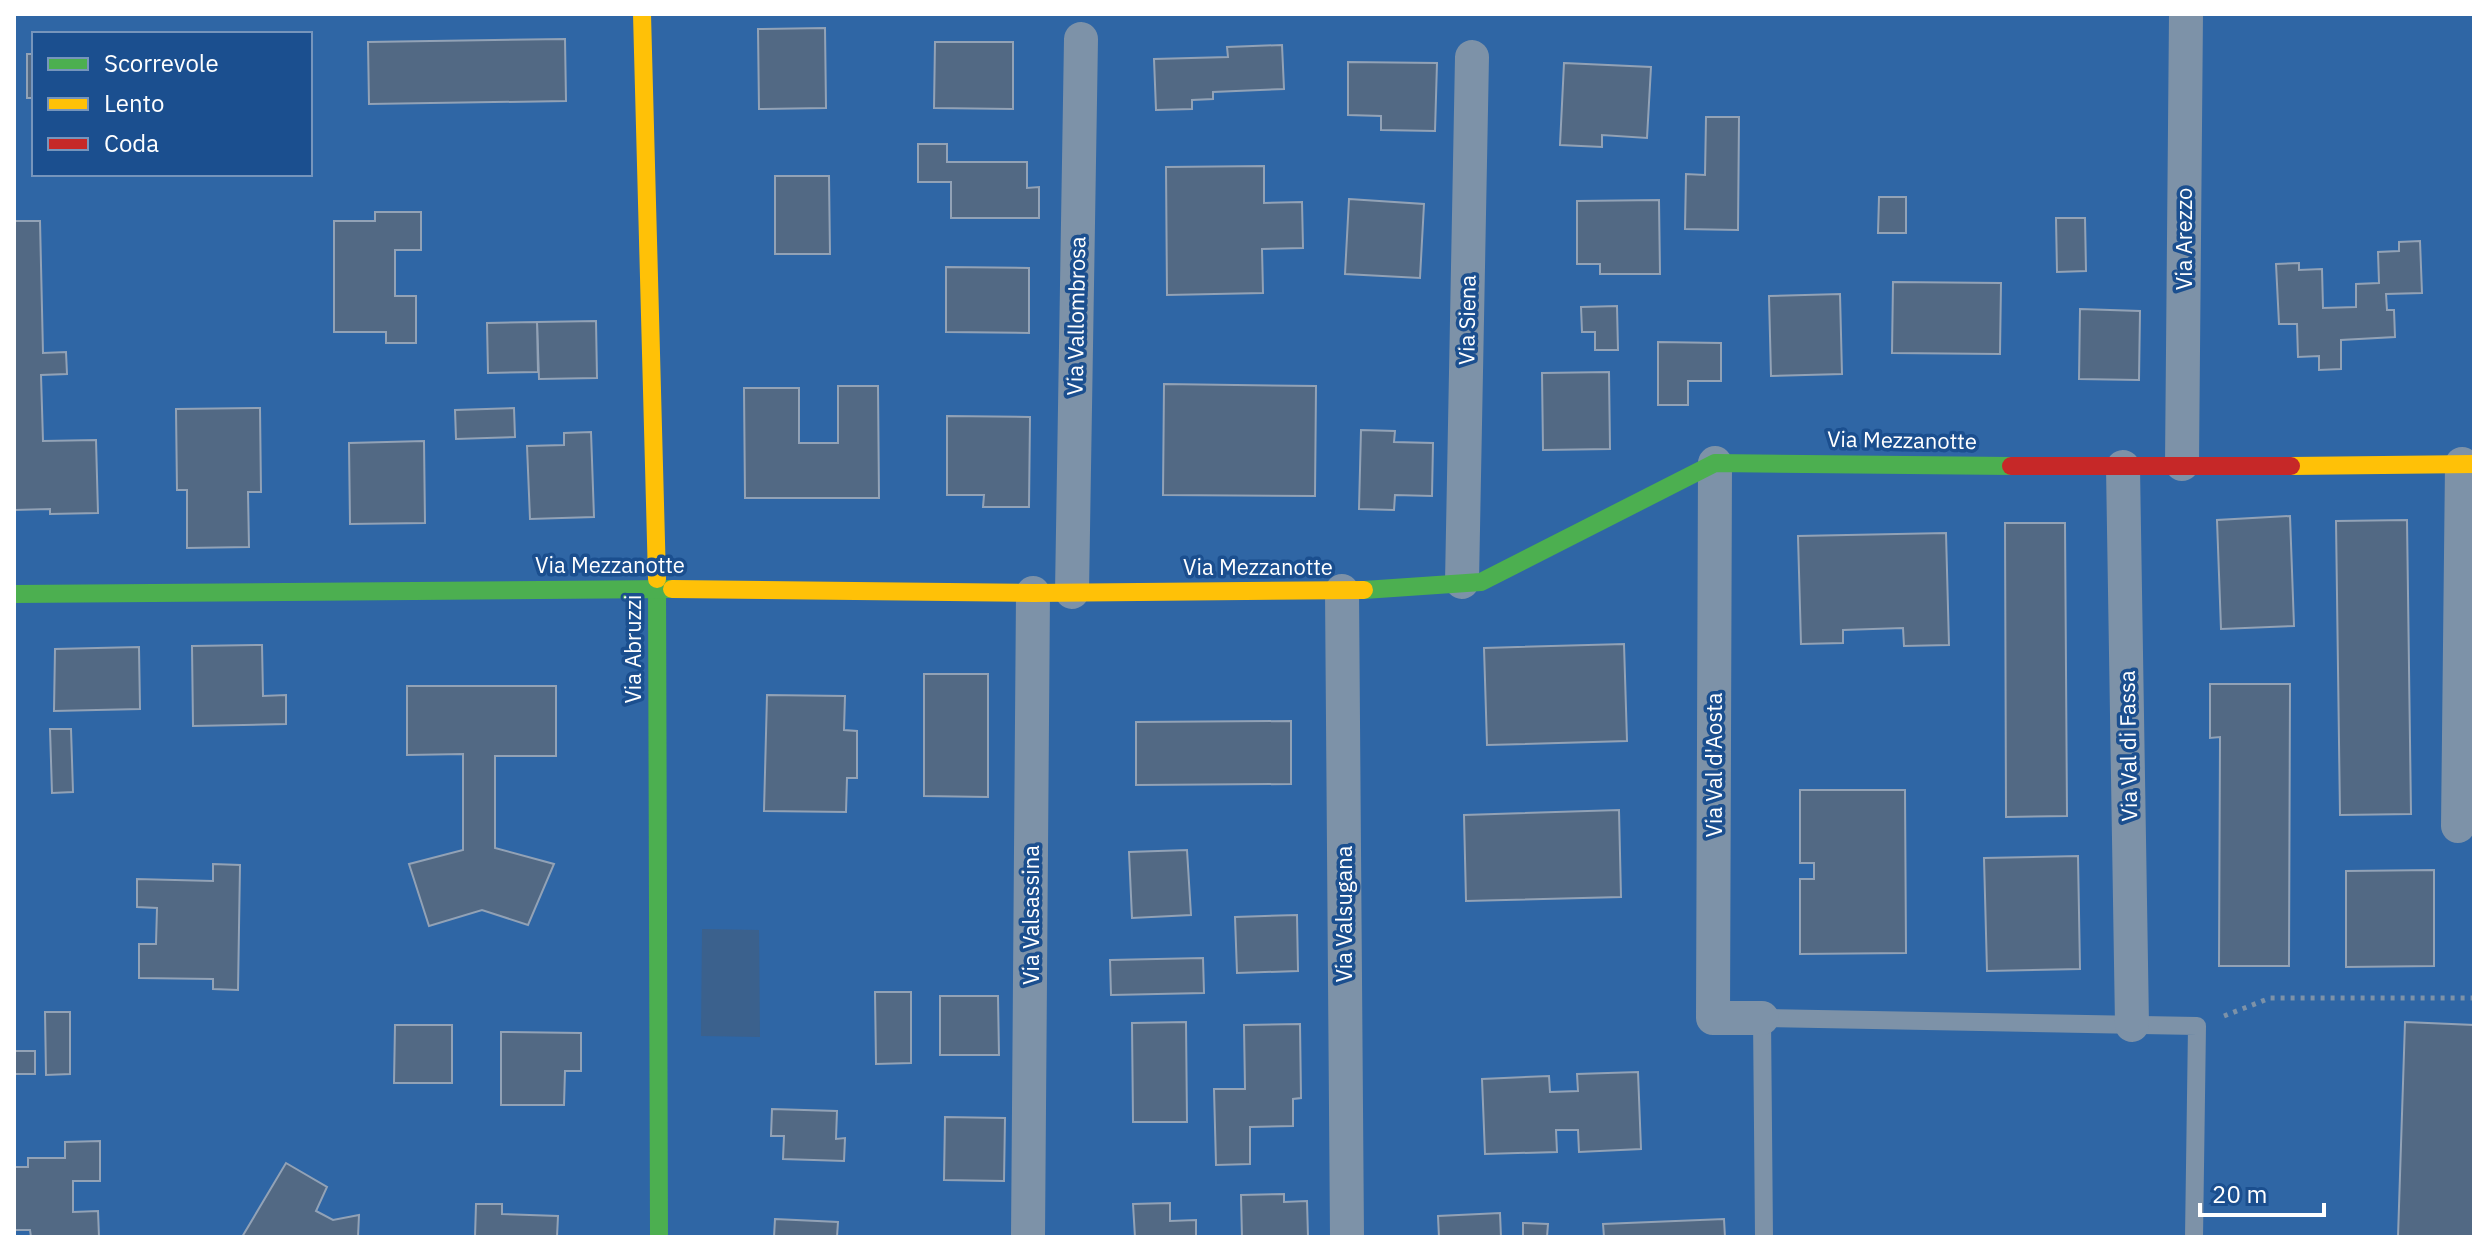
<svg xmlns="http://www.w3.org/2000/svg" width="2488" height="1251" viewBox="0 0 2488 1251" font-family="'IBM Plex Sans',sans-serif">
	<rect width="100%" height="100%" fill="#365274"/>
	<path fill="#2f66a5" fill-rule="evenodd" d="M14,14h2460v1223h-2460zM34,34h276v140h-276z"/>
	<polygon fill="#3b618d" points="702,929 759,930 760,1037 701,1036"/>
	<g fill="#526984" stroke="#92a2b6" stroke-width="2">
		<polygon points="825,28 826,108 759,109 758,29"/>
		<polygon points="565,39 566,101 369,104 368,42"/>
		<polygon points="935,42 1013,42 1013,109 934,108"/>
		<polygon points="1282,45 1284,89 1213,92 1213,99 1192,100 1192,109 1156,110 1154,59 1228,57 1227,47"/>
		<rect x="27" y="54" width="7" height="44"/>
		<polygon points="1348,62 1437,63 1435,131 1381,130 1381,116 1348,115"/>
		<polygon points="1564,63 1651,67 1647,138 1602,135 1602,147 1560,145"/>
		<polygon points="1706,117 1739,117 1738,230 1685,229 1686,174 1705,175"/>
		<polygon points="918,144 947,144 947,162 1027,162 1027,188 1039,187 1039,218 951,218 951,182 918,182"/>
		<polygon points="1264,166 1264,203 1302,202 1303,248 1262,249 1263,293 1167,295 1166,167"/>
		<polygon points="775,176 829,176 830,254 775,254"/>
		<polygon points="1879,197 1906,197 1906,233 1878,233"/>
		<polygon points="1349,199 1424,204 1420,278 1345,274"/>
		<polygon points="1659,200 1660,274 1600,274 1600,264 1577,264 1577,201"/>
		<polygon points="375,212 421,212 421,250 395,250 395,296 416,296 416,343 386,343 386,332 334,332 334,221 375,221"/>
		<polygon points="2056,218 2085,218 2086,271 2057,272"/>
		<polygon points="14,221 40,221 43,353 66,352 67,374 41,375 43,441 96,440 98,513 50,514 50,509 14,510"/>
		<polygon points="2420,241 2422,293 2386,294 2387,310 2394,310 2395,337 2341,340 2341,369 2319,370 2319,356 2298,357 2297,324 2279,324 2276,264 2299,263 2299,270 2322,269 2323,308 2356,307 2356,284 2379,283 2378,252 2399,251 2399,242"/>
		<polygon points="946,267 1029,268 1029,333 946,332"/>
		<polygon points="1893,282 2001,283 2000,354 1892,353"/>
		<polygon points="1840,294 1842,374 1771,376 1769,296"/>
		<polygon points="1617,306 1618,350 1595,350 1595,332 1582,332 1581,307"/>
		<polygon points="2080,309 2140,311 2139,380 2079,379"/>
		<polygon points="596,321 597,378 539,379 537,322"/>
		<polygon points="537,322 538,372 488,373 487,323"/>
		<polygon points="1658,342 1721,343 1721,381 1688,381 1688,405 1658,405"/>
		<polygon points="1609,372 1610,449 1543,450 1542,373"/>
		<polygon points="1164,384 1316,386 1315,496 1163,495"/>
		<polygon points="838,386 878,386 879,498 745,498 744,388 799,388 799,443 838,443"/>
		<polygon points="260,408 261,492 248,492 249,547 187,548 187,490 177,490 176,409"/>
		<polygon points="514,408 515,437 456,439 455,410"/>
		<polygon points="947,416 1030,417 1029,507 983,507 984,495 947,495"/>
		<polygon points="1361,430 1395,431 1394,442 1433,443 1432,496 1395,495 1394,510 1359,509"/>
		<polygon points="591,432 594,517 530,519 527,446 564,445 564,433"/>
		<polygon points="424,441 425,523 350,524 349,443"/>
		<polygon points="2290,516 2294,626 2221,629 2217,520"/>
		<polygon points="2407,520 2411,814 2340,815 2336,521"/>
		<polygon points="2005,523 2065,523 2067,816 2006,817"/>
		<polygon points="1946,533 1949,645 1904,646 1903,628 1843,630 1843,643 1801,644 1798,536"/>
		<polygon points="1624,644 1627,741 1487,745 1484,648"/>
		<polygon points="262,645 263,696 286,695 286,724 193,726 192,646"/>
		<polygon points="139,647 140,709 54,711 55,649"/>
		<polygon points="924,674 988,674 988,797 924,796"/>
		<polygon points="2210,684 2290,684 2289,966 2219,966 2220,737 2210,738"/>
		<polygon points="407,686 556,686 556,756 495,756 495,848 554,864 528,925 482,910 429,926 409,864 463,850 463,754 407,755"/>
		<polygon points="767,695 845,696 844,730 857,731 857,778 847,778 846,812 764,811"/>
		<polygon points="1291,721 1291,784 1136,785 1136,722"/>
		<polygon points="50,729 71,729 73,792 52,793"/>
		<polygon points="1800,790 1905,790 1906,953 1800,954 1800,879 1814,879 1814,863 1800,863"/>
		<polygon points="1619,810 1621,897 1466,901 1464,815"/>
		<polygon points="1187,850 1191,915 1132,918 1129,852"/>
		<polygon points="2078,856 2080,969 1987,971 1984,858"/>
		<polygon points="213,864 240,865 238,990 213,989 213,979 139,978 139,944 156,944 157,908 137,907 137,879 213,881"/>
		<polygon points="2434,870 2434,966 2346,967 2346,871"/>
		<polygon points="1297,915 1298,971 1237,973 1235,917"/>
		<polygon points="1203,958 1204,993 1111,995 1110,960"/>
		<polygon points="875,992 911,992 911,1063 876,1064"/>
		<polygon points="940,996 998,996 999,1055 940,1055"/>
		<polygon points="45,1012 70,1012 70,1074 46,1075"/>
		<polygon points="1186,1022 1187,1122 1133,1122 1132,1023"/>
		<polygon points="2405,1022 2474,1025 2474,1237 2398,1237"/>
		<polygon points="1300,1024 1301,1098 1293,1099 1293,1126 1250,1127 1250,1164 1216,1165 1214,1089 1245,1089 1244,1025"/>
		<polygon points="395,1025 452,1025 452,1083 394,1083"/>
		<polygon points="501,1032 581,1033 581,1071 565,1071 564,1105 501,1105"/>
		<rect x="14" y="1051" width="21" height="23"/>
		<polygon points="1638,1072 1641,1149 1579,1152 1578,1130 1556,1130 1557,1152 1485,1154 1482,1079 1549,1076 1550,1092 1578,1091 1577,1074"/>
		<polygon points="772,1109 837,1111 836,1139 845,1138 844,1161 783,1159 784,1136 771,1136"/>
		<polygon points="945,1117 1005,1118 1004,1181 944,1180"/>
		<polygon points="100,1141 100,1181 73,1181 73,1212 98,1211 99,1237 31,1237 30,1230 14,1230 14,1167 28,1167 28,1158 65,1158 65,1142"/>
		<polygon points="286,1163 327,1187 316,1211 333,1220 359,1215 358,1237 242,1237"/>
		<polygon points="1284,1194 1284,1202 1307,1201 1308,1237 1242,1237 1241,1195"/>
		<polygon points="1170,1203 1170,1221 1196,1220 1196,1237 1135,1237 1133,1204"/>
		<polygon points="476,1204 502,1204 502,1214 558,1216 557,1237 475,1237"/>
		<polygon points="1500,1213 1501,1237 1439,1237 1438,1216"/>
		<polygon points="775,1219 838,1222 837,1237 774,1237"/>
		<polygon points="1724,1219 1725,1237 1604,1237 1603,1224"/>
		<polygon points="1523,1223 1548,1224 1547,1237 1523,1237"/>
	</g>
	<g fill="none" stroke-linecap="round" stroke-linejoin="round">
		<polyline stroke="#7d92a8" stroke-width="5" stroke-dasharray="4 6" stroke-linecap="butt" points="2224,1016 2270,998 2474,998"/>
		<polyline stroke="#7d92a8" stroke-width="18" points="1764,1237 1762,1018 2197,1026 2194,1237"/>
		<g stroke="#7d92a8" stroke-width="34">
			<polyline points="1715,463 1713,1018 1762,1018"/>
			<polyline points="2182,464 2186,14"/>
			<polyline points="2123,467 2132,1025"/>
			<polyline points="1462,582 1472,57"/>
			<polyline points="1342,591 1347,1237"/>
			<polyline points="1072,592 1081,39"/>
			<polyline points="2458,826 2462,464"/>
			<polyline points="1028,1237 1033,593"/>
		</g>
		<g stroke="#4caf50" stroke-width="18">
			<polyline points="657,579 659,1237"/>
			<polyline points="1364,590 1481,582 1715,463 2011,466"/>
			<polyline points="14,594 672,589"/>
		</g>
		<g stroke="#ffc107" stroke-width="18">
			<polyline points="642,14 657,579"/>
			<polyline points="2291,466 2474,464"/>
			<polyline points="672,589 1033,593 1364,590"/>
		</g>
		<polyline stroke="#c62828" stroke-width="18" points="2011,466 2291,466"/>
	</g>
	<g text-anchor="middle" stroke-width="7" stroke-linejoin="round" paint-order="stroke">
		<g font-size="22" fill="#fff" stroke="#1b4f8f">
			<text transform="translate(2184 239) rotate(-90)" y="8">Via Arezzo</text>
			<text transform="translate(1076 316) rotate(-89)" y="8">Via Vallombrosa</text>
			<text transform="translate(1467 320) rotate(-89)" y="8">Via Siena</text>
			<text transform="translate(1902 440) rotate(1)" y="8">Via Mezzanotte</text>
			<text x="610" y="573">Via Mezzanotte</text>
			<text x="1258" y="575">Via Mezzanotte</text>
			<text transform="translate(633 649) rotate(-90)" y="8">Via Abruzzi</text>
			<text transform="translate(2128 746) rotate(-91)" y="8">Via Val di Fassa</text>
			<text transform="translate(1714 765) rotate(-90)" y="8">Via Val d'Aosta</text>
			<text transform="translate(1344 914) rotate(-90)" y="8">Via Valsugana</text>
			<text transform="translate(1031 915) rotate(-90)" y="8">Via Valsassina</text>
		</g>
	</g>
	<rect width="2488" height="1251" fill="none" stroke="#ffffff" stroke-width="32"/>
	<rect x="32" y="32" width="280" height="144" fill="#1b4f8f" stroke="#7695bc" stroke-width="2"/>
	<rect x="48" y="58" width="40" height="12" fill="#4caf50" stroke="#7695bc" stroke-width="2"/>
	<text x="104" y="72" font-size="24" fill="#ffffff">Scorrevole</text>
	<rect x="48" y="98" width="40" height="12" fill="#ffc107" stroke="#7695bc" stroke-width="2"/>
	<text x="104" y="112" font-size="24" fill="#ffffff">Lento</text>
	<rect x="48" y="138" width="40" height="12" fill="#c62828" stroke="#7695bc" stroke-width="2"/>
	<text x="104" y="152" font-size="24" fill="#ffffff">Coda</text>
	<path d="M2200 1203v12h124v-12" fill="none" stroke="#ffffff" stroke-width="4"/>
	<text x="2212" y="1203" font-size="24" fill="#ffffff" stroke="#1b4f8f" stroke-width="6" paint-order="stroke">20 m</text>
</svg>
